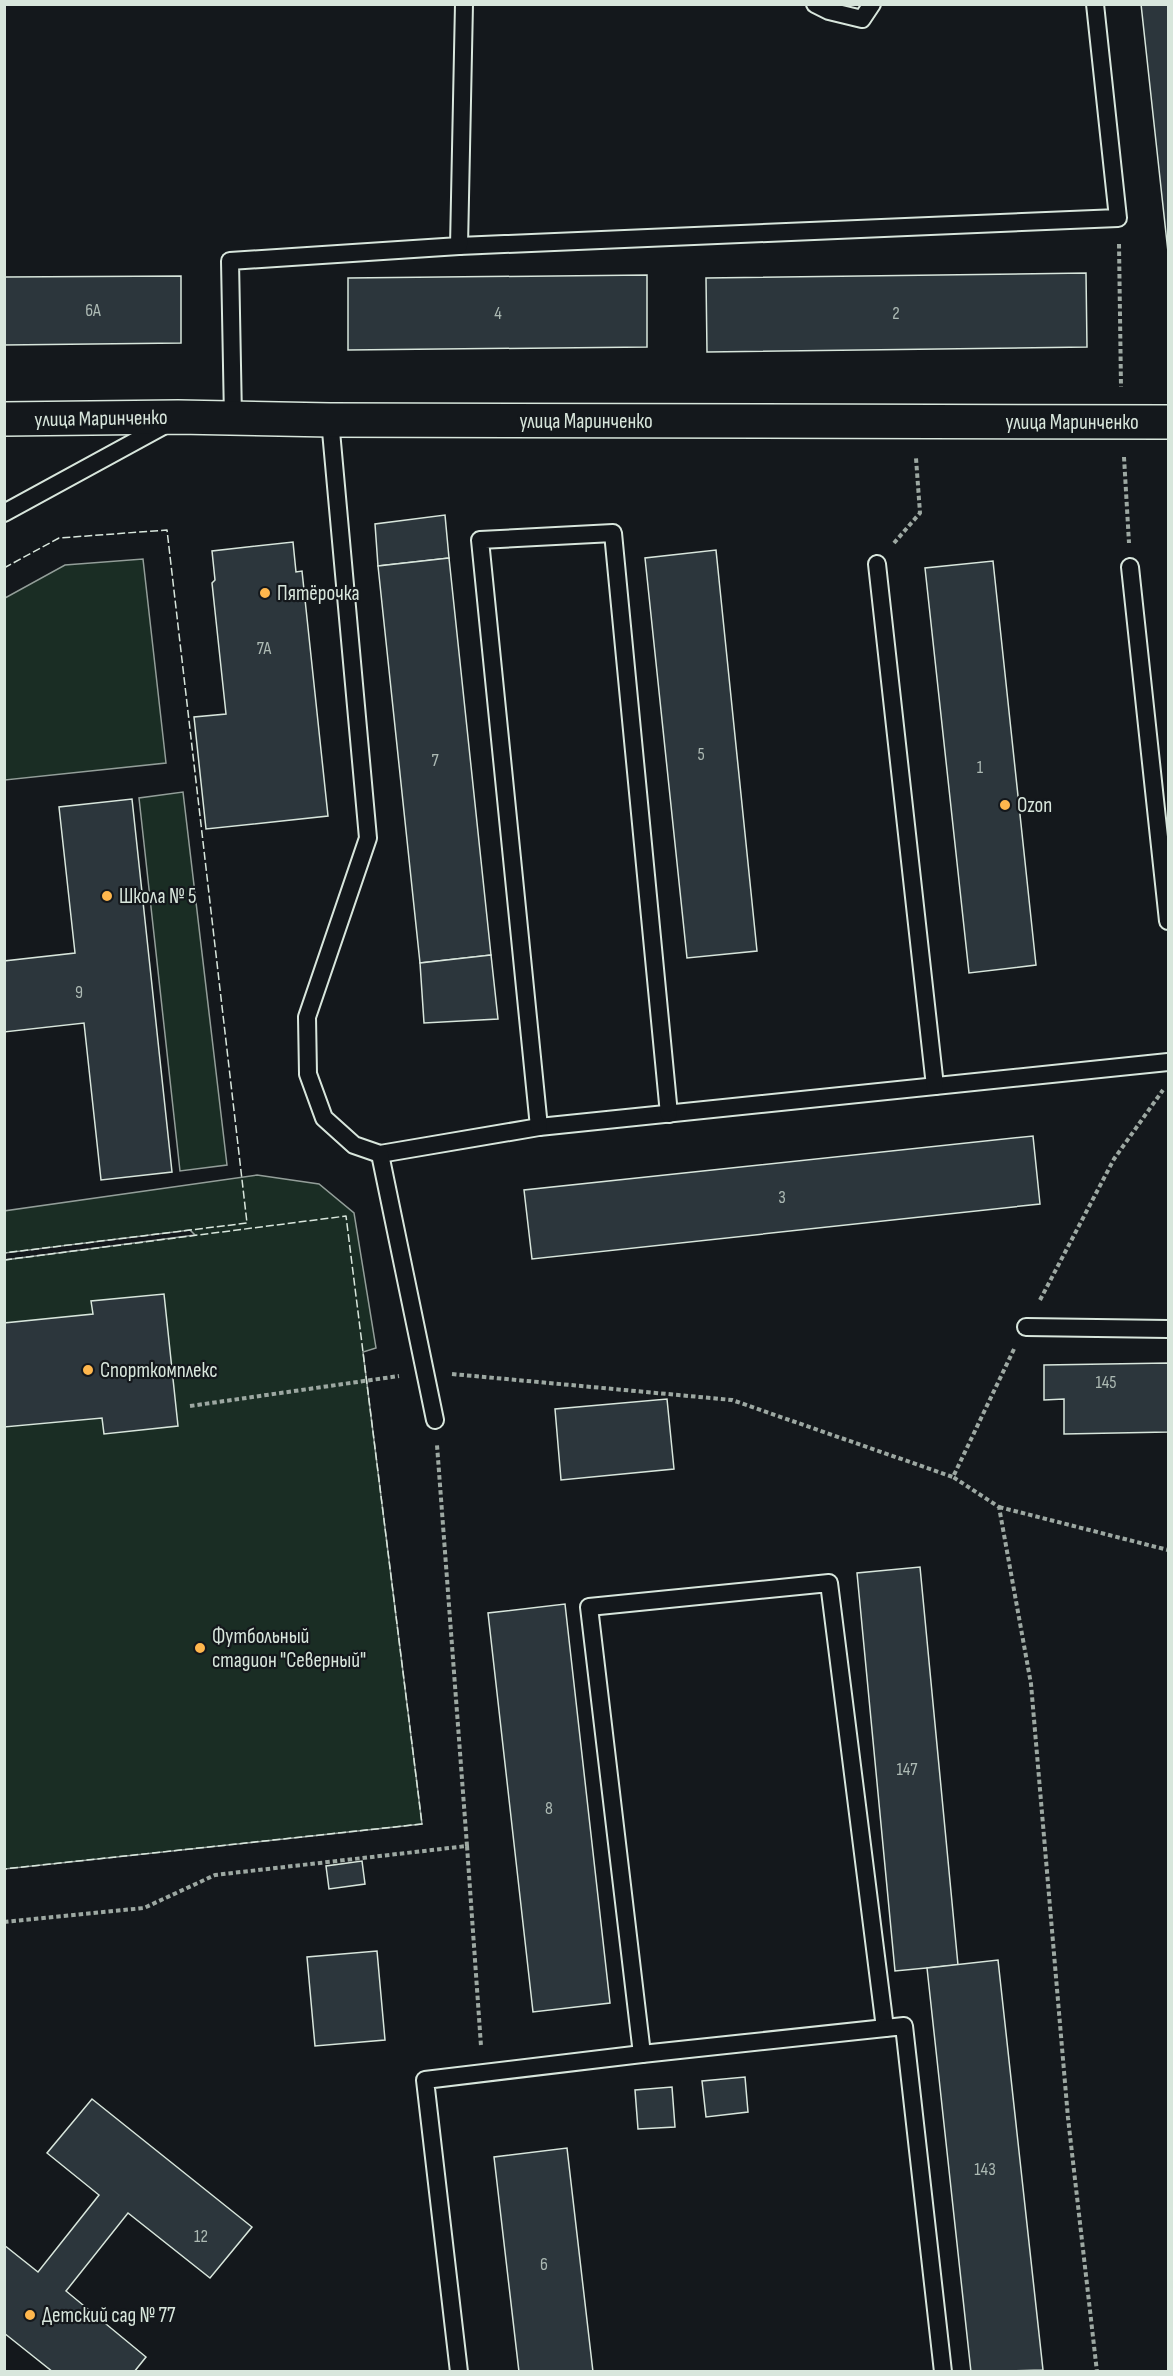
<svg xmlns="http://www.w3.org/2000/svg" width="1173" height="2376" viewBox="0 0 1173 2376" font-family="'Sofia Sans Condensed',sans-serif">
	<rect width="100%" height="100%" fill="#14181c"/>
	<g fill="#1a2d24" stroke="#939e99" stroke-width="1.5">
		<polygon points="143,559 166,763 5,780 5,598 65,565"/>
		<polygon points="183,792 227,1165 180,1171 139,798"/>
		<polygon points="257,1175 319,1184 354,1213 376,1348 363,1352 422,1824 5,1869 5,1260 195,1235 190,1230 5,1253 4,1211"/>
	</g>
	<g fill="#2c363c" stroke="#d8e6dc" stroke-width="1.5">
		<polygon points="1141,4 1168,4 1168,252"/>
		<polygon points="1086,273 1087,347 707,352 706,278"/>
		<polygon points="647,275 647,347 348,350 348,278"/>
		<polygon points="181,276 181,343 4,345 4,277"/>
		<polygon points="445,515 449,558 378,566 375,524"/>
		<polygon points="293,542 296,572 302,571 328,816 206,829 194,717 226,714 212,583 215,580 212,551"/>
		<polygon points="716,550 757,951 687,958 645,558"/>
		<polygon points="449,558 491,955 420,963 378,566"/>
		<polygon points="993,561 1036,965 969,973 925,568"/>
		<polygon points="132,799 172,1172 101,1180 84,1023 4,1032 4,961 75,953 59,807"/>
		<polygon points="491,955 498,1019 424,1023 420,963"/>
		<polygon points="1033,1136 1040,1204 532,1259 524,1190"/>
		<polygon points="164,1294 178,1426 104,1434 102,1418 4,1427 4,1323 93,1314 91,1301"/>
		<polygon points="1168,1363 1168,1432 1064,1434 1064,1399 1044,1400 1044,1365"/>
		<polygon points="667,1399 674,1469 561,1480 555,1409"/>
		<polygon points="920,1567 958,1965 895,1971 857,1573"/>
		<polygon points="565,1604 610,2003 533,2012 488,1613"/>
		<polygon points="362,1861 365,1884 329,1889 326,1866"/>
		<polygon points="377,1951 385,2040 315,2046 307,1957"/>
		<polygon points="998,1960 1043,2370 971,2372 927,1968"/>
		<polygon points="745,2077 748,2112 706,2117 702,2081"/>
		<polygon points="672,2087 675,2127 638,2129 635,2090"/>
		<polygon points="92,2099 252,2227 210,2278 128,2213 66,2291 146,2357 134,2372 53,2372 4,2333 4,2245 38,2272 99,2195 47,2153"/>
		<polygon points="567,2148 593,2372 519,2372 494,2157"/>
	</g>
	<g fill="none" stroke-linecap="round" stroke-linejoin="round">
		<g stroke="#d8e6dc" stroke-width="20">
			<g id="lane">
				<polyline points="815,4 829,11 862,19 872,4"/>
				<polyline points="459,246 1118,218 1095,4"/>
				<polyline points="233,418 230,261 459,246 464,4"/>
				<polyline points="330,420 368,838 307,1017 308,1074 324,1118 354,1145 380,1154 539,1127 1168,1062"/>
				<polyline points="4,513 167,424"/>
				<polyline points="877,564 935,1086"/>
				<polyline points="1130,567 1168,921"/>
				<polyline points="539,1127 480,540 613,533 669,1114"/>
				<polyline points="380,1154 435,1420"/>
				<polyline points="1026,1327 1168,1329"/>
				<polyline points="642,2054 589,1607 829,1583 885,2028"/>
				<polyline points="459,2372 425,2080 642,2054 904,2026 943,2372"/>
			</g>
		</g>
		<g stroke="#d8e6dc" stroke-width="36">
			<polyline id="street" points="4,419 178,417 330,420 1168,422"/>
		</g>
		<g stroke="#9da8a2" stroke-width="4" stroke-dasharray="4.5 3" stroke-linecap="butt">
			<polyline points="1119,244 1121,387"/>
			<polyline points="1124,457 1129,543"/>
			<polyline points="894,543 920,513 916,458"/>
			<polyline points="1040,1300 1114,1159 1163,1090"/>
			<polyline points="1014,1349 953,1477 999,1507 1031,1684 1068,2118 1097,2372"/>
			<polyline points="452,1374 732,1400 953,1477"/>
			<polyline points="190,1406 399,1376"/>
			<polyline points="999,1507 1168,1550"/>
			<polyline points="467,1846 481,2046"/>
			<polyline points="4,1922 144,1908 215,1875 467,1846 437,1445"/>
		</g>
		<use href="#lane" stroke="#14181c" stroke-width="16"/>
		<use href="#street" stroke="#14181c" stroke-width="33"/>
		<g stroke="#d8e6dc" stroke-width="1.5" stroke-dasharray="8 3" stroke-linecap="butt">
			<polyline points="4,568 59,538 167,530 247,1223 4,1253"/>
			<polyline points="4,1260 346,1216 422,1824 4,1869"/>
		</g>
	</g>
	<g fill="#ffb74d" stroke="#14181c" stroke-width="2">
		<circle cx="265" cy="593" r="6"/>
		<circle cx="1005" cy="805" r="6"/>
		<circle cx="107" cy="896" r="6"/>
		<circle cx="88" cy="1370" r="6"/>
		<circle cx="200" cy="1648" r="6"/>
		<circle cx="30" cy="2315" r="6"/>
	</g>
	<g text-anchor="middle" stroke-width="4.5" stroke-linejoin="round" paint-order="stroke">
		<g font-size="18" fill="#adbab4">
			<text x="93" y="316">6А</text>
			<text x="498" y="319">4</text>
			<text x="896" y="319">2</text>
			<text x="264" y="654">7А</text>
			<text x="701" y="760">5</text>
			<text x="435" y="766">7</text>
			<text x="980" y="773">1</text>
			<text x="79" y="998">9</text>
			<text x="782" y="1203">3</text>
			<text x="1106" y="1388">145</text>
			<text x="907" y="1775">147</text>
			<text x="549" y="1814">8</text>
			<text x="985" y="2175">143</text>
			<text x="201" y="2242">12</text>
			<text x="544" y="2270">6</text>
		</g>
		<g font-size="21" fill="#d8e6dc" stroke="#14181c">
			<text transform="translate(101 418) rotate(-1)" y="7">улица Маринченко</text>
			<text x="586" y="428">улица Маринченко</text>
			<text x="1072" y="429">улица Маринченко</text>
		</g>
		<g font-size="21" fill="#d8e6dc" stroke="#14181c" text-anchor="start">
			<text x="277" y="600">Пятёрочка</text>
			<text x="1017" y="812">Ozon</text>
			<text x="119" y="903">Школа № 5</text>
			<text x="100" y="1377">Спорткомплекс</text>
			<text x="212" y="1643">Футбольный<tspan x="212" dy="24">стадион "Северный"</tspan></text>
			<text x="42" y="2322">Детский сад № 77</text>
		</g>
	</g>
	<rect width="1173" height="2376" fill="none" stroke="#d8e6dc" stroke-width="12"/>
</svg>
